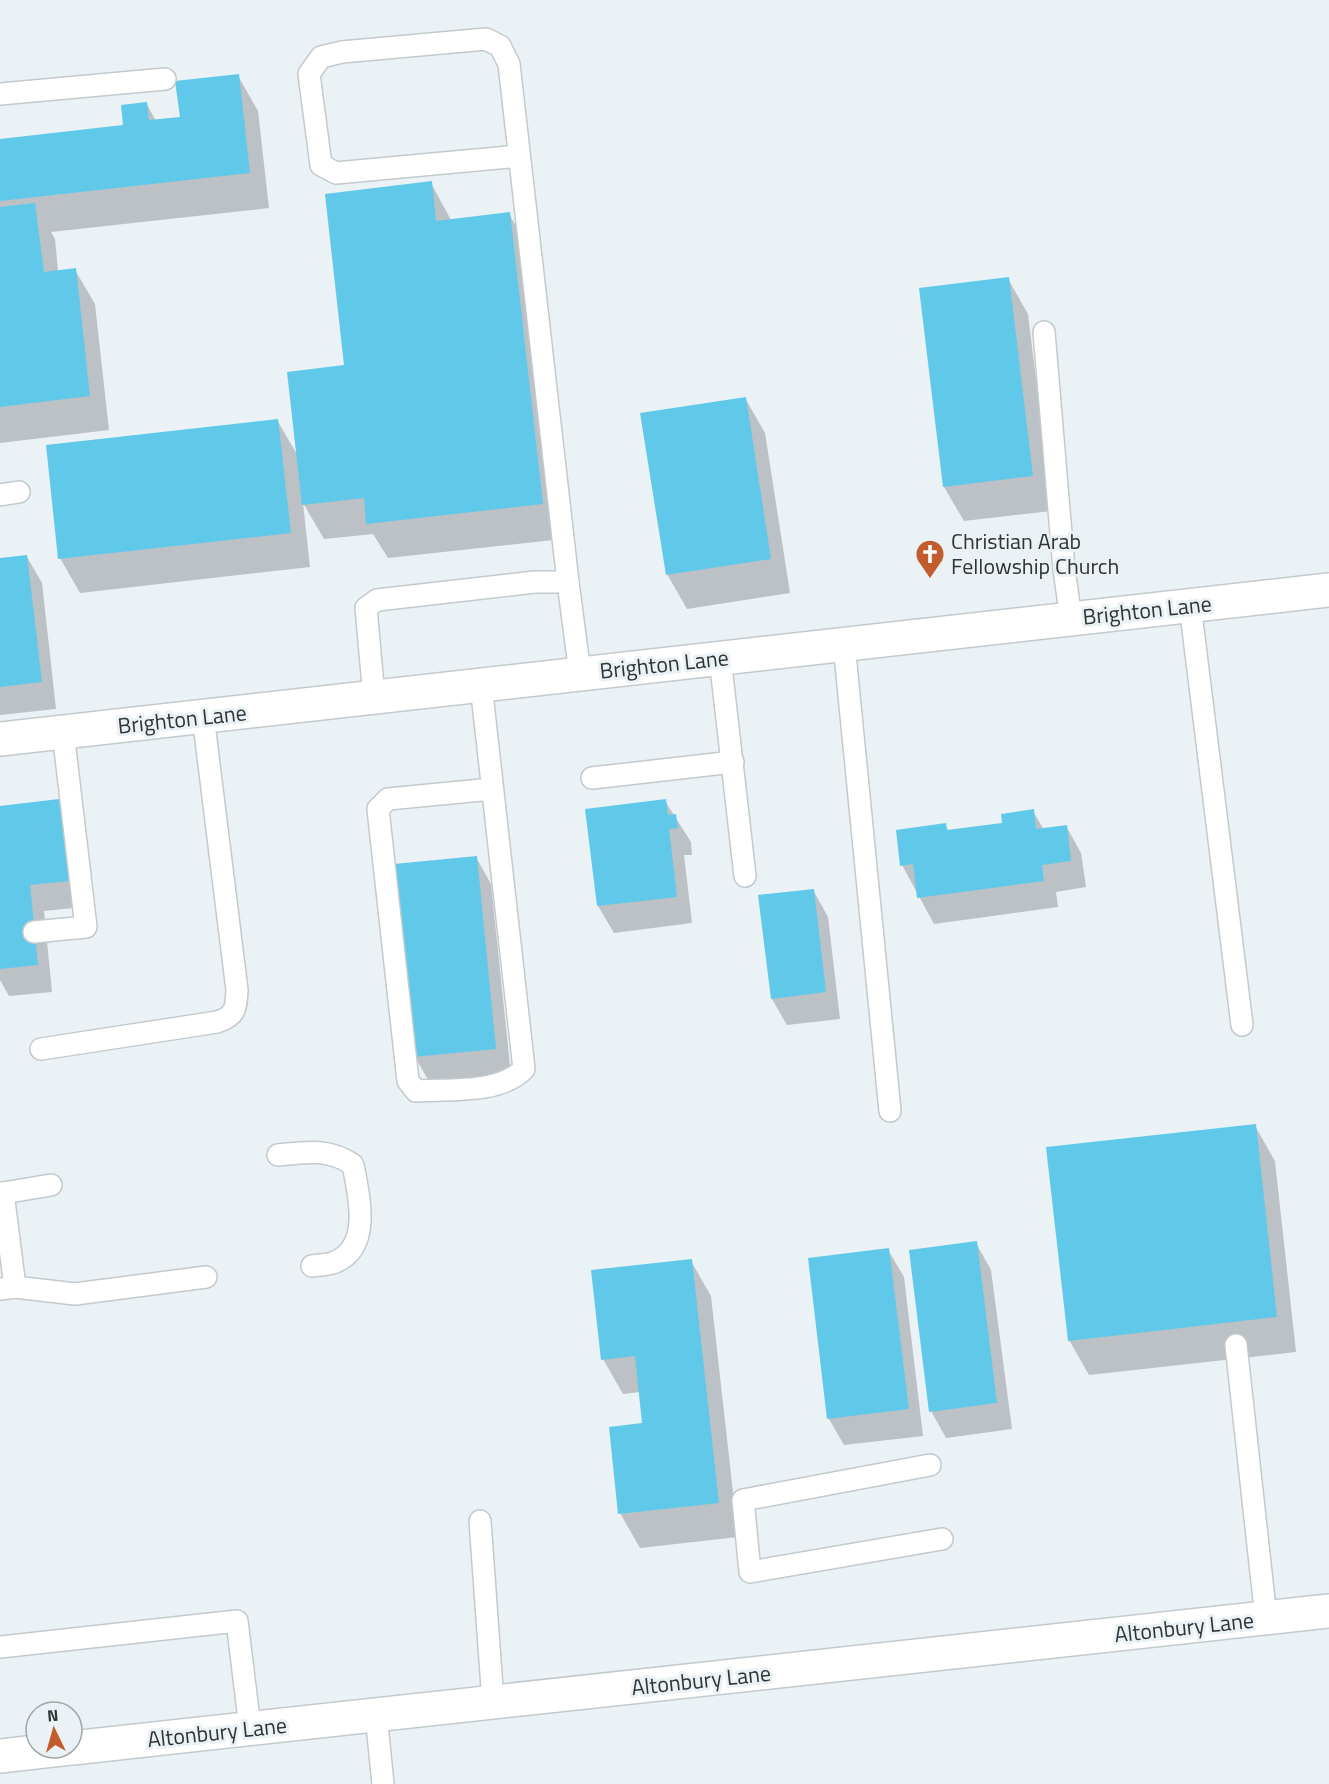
<svg xmlns="http://www.w3.org/2000/svg" width="1329" height="1784" viewBox="0 0 1329 1784" font-family="'Titillium Web',sans-serif">
	<rect width="100%" height="100%" fill="#eaf2f5"/>
	<g fill="#0003">
		<polygon points="238,76 258,111 269,208 51,232 55,239 58,271 75,270 95,304 109,430 0,443 0,140 125,126 146,103 156,121 181,118"/>
		<polygon points="431,183 451,220 509,214 529,248 562,539 388,558 373,534 324,539 303,503 310,567 80,593 60,558 277,420 298,456 346,366"/>
		<polygon points="1008,279 1028,314 1052,511 964,521 944,487"/>
		<polygon points="745,398 765,433 790,593 687,609 667,574"/>
		<polygon points="27,557 42,583 56,709 0,715 0,560"/>
		<polygon points="58,800 74,827 83,907 44,911 52,992 9,996 0,980 0,808"/>
		<polygon points="665,801 691,842 692,855 684,855 692,923 614,933 598,906 587,810"/>
		<polygon points="1033,811 1044,830 1066,826 1081,853 1086,887 1056,892 1058,907 934,924 902,865 945,825 949,831 1004,824"/>
		<polygon points="476,857 491,884 511,1075 430,1083 415,1057"/>
		<polygon points="813,890 828,917 840,1019 787,1025 772,999"/>
		<polygon points="1255,1126 1275,1161 1296,1352 1089,1375 1069,1340"/>
		<polygon points="976,1243 991,1270 1012,1429 946,1438 931,1411"/>
		<polygon points="888,1250 904,1277 923,1436 844,1445 829,1419"/>
		<polygon points="691,1261 711,1296 738,1537 640,1548 620,1513 644,1424 640,1392 623,1394 603,1359"/>
	</g>
	<g fill="#60c9ea">
		<polygon points="239,74 250,173 0,201 0,139 123,125 121,105 147,102 149,120 180,117 175,81"/>
		<polygon points="432,181 436,221 510,212 543,504 366,524 364,498 302,505 287,372 344,365 325,194"/>
		<polygon points="35,203 44,272 76,268 90,396 0,407 0,207"/>
		<polygon points="1009,277 1033,476 943,487 919,288"/>
		<polygon points="746,397 771,559 666,575 640,413"/>
		<polygon points="278,419 291,533 58,559 46,445"/>
		<polygon points="27,555 42,682 0,687 0,558"/>
		<polygon points="59,799 69,881 30,885 38,965 0,969 0,806"/>
		<polygon points="666,799 668,815 676,814 678,828 669,829 677,897 597,906 585,809"/>
		<polygon points="1034,809 1036,829 1067,825 1071,861 1042,865 1044,881 917,898 913,864 900,866 896,830 946,823 947,830 1002,823 1001,814"/>
		<polygon points="477,856 496,1049 413,1057 394,864"/>
		<polygon points="814,889 826,992 771,999 758,895"/>
		<polygon points="1256,1124 1277,1317 1068,1341 1046,1147"/>
		<polygon points="977,1241 997,1403 929,1412 909,1250"/>
		<polygon points="889,1248 909,1409 827,1419 808,1258"/>
		<polygon points="692,1259 719,1503 618,1514 609,1427 642,1423 635,1356 601,1360 591,1270"/>
	</g>
	<g fill="none" stroke-linecap="round" stroke-linejoin="round">
		<g stroke="#c3cacd" stroke-width="24">
			<g id="lane">
				<polyline points="0,94 165,79"/>
				<polyline points="519,156 336,173 321,165 309,74 321,57 342,52 486,39 500,46 509,64 568,582"/>
				<polyline points="1044,332 1064,569 1071,619"/>
				<polyline points="0,495 19,492"/>
				<polyline points="1190,605 1242,1025"/>
				<polyline points="844,644 890,1111"/>
				<polyline points="720,658 745,876"/>
				<path d="M481,685l43,384c-24,25 -75,20 -108,22l-8,-10 -30,-272 10,-10 104,-10"/>
				<polyline points="374,697 366,608 377,600 535,582 568,582 580,674"/>
				<polyline points="592,778 733,762"/>
				<polyline points="34,932 86,927 63,732"/>
				<path d="M41,1049l176,-27c19,-6 19,-14 20,-32l-34,-274"/>
				<path d="M278,1155c27,-3 52,-7 75,10 6,30 19,82 -18,97 -6,3 -16,3 -23,4"/>
				<polyline points="0,1193 3,1193 15,1287 0,1289"/>
				<polyline points="3,1193 51,1185"/>
				<polyline points="15,1287 75,1294 206,1277"/>
				<polyline points="1236,1345 1266,1618"/>
				<polyline points="930,1465 743,1500 750,1572 942,1539"/>
				<polyline points="480,1521 493,1702"/>
				<polyline points="0,1647 237,1621 250,1728"/>
				<polyline points="376,1715 383,1784"/>
			</g>
		</g>
		<g stroke="#c3cacd" stroke-width="36">
			<g id="street">
				<polyline points="0,739 1329,590"/>
				<polyline points="72,1748 1329,1611"/>
				<polyline points="0,1756 70,1748"/>
			</g>
		</g>
		<use href="#lane" stroke="#fff" stroke-width="21"/>
		<use href="#street" stroke="#fff" stroke-width="33"/>
	</g>
	<defs>
		<g id="church-pin" transform="scale(1.5)"><path d="M0 17L-7.5 6A9.5 9.5 0 1 1 7.5 6Z" fill="#c25c2c" stroke="#eaf2f5"/><path d="M-1.2-6h2.4v3.5h3.3v2.4h-3.3V6h-2.4V-.1h-3.3v-2.4h3.3Z" fill="#fff"/></g>
	</defs>
	<g fill-rule="evenodd">
		<use href="#church-pin" x="930" y="554"/>
	</g>
	<g text-anchor="middle" stroke-width="6" stroke-linejoin="round" paint-order="stroke">
		<g font-size="22" fill="#313435" stroke="#eaf2f5" text-anchor="start">
			<text x="951" y="549">Christian Arab<tspan x="951" dy="25">Fellowship Church</tspan></text>
		</g>
		<g font-size="22" fill="#313435" stroke="#eaf2f5">
			<text transform="translate(1147 610) rotate(-6)" y="8">Brighton Lane</text>
			<text transform="translate(664 664) rotate(-6)" y="8">Brighton Lane</text>
			<text transform="translate(182 719) rotate(-6)" y="8">Brighton Lane</text>
			<text transform="translate(1184 1627) rotate(-6)" y="8">Altonbury Lane</text>
			<text transform="translate(701 1680) rotate(-6)" y="8">Altonbury Lane</text>
			<text transform="translate(217 1732) rotate(-6)" y="8">Altonbury Lane</text>
		</g>
	</g>
	<g transform="translate(54 1730) rotate(355)"><circle r="28" fill="#eaf2f5" stroke="#a0a6a8" stroke-width="1.5"/>
	<path d="M0-4.5L10 22L0 15L-10 22Z" fill="#c25c2c"/>
	<text y="-9" font-size="16" font-weight="bold" text-anchor="middle" fill="#313435">N</text>
	</g>
</svg>
